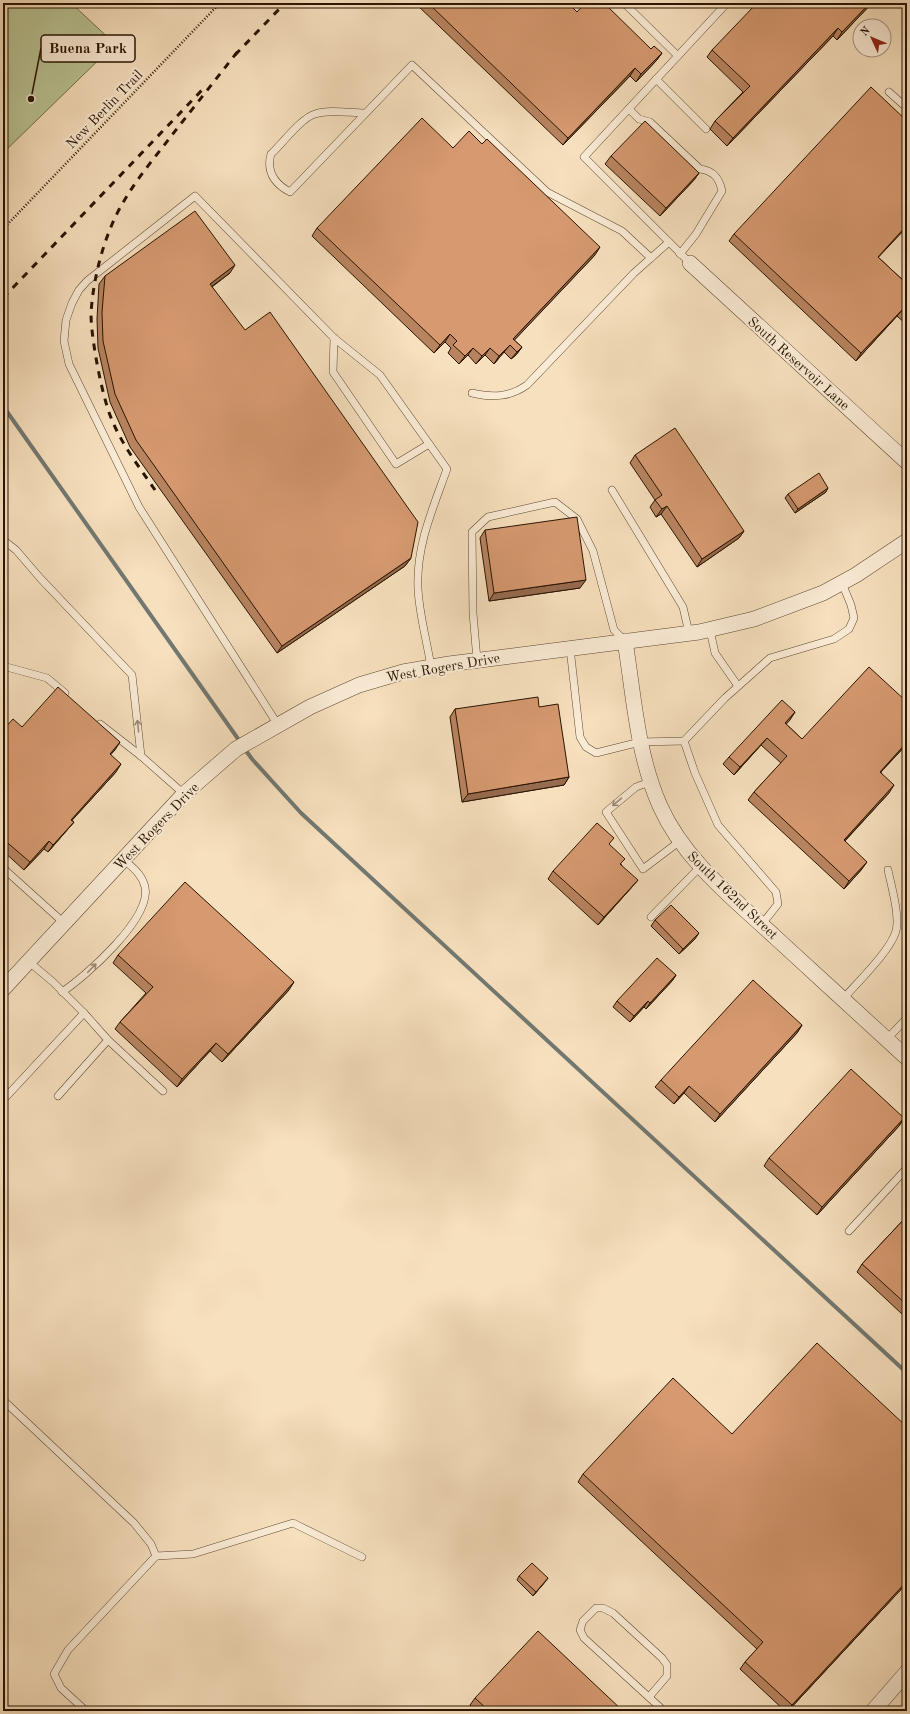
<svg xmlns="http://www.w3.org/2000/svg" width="910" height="1714" viewBox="0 0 910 1714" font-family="'Old Standard TT',serif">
	<rect width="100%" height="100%" fill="#f7e0be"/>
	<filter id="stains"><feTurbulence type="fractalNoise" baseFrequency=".005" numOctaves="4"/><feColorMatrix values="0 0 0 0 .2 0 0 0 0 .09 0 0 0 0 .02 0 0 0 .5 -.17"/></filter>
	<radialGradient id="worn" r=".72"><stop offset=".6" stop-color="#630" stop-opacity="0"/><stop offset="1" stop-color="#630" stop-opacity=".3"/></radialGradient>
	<polygon fill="#b9c394" stroke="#716c4a" points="3,3 71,3 115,44 3,153"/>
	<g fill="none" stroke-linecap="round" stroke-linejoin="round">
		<g stroke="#727871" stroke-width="4">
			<polyline points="3,406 241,743"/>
			<polyline points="244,748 252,759 301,813 907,1373"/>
		</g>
		<g stroke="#5c4730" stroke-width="8">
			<g id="service">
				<polyline points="624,3 678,56"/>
				<polyline points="656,79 706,129"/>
				<polyline points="889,92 907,108"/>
				<path d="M629,109l10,10 11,3 50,47c14,2 19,9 22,22l-26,43 -16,20"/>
				<path d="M365,113c-15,0 -36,-4 -50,1 -14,4 -33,30 -44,40 -5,18 4,30 19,38l122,-127 135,127 75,39 29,27"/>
				<polyline points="690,263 584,157 727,3"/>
				<polyline points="334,338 333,372 396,464 429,444"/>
				<path d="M472,393c21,5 38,4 55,-8l107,-112 35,-31"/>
				<polyline points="612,490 683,607 689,633"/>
				<polyline points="3,540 16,550 41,579 132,675 141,756"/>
				<polyline points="710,630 715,653 738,686"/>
				<polyline points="570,648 580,737 586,747 596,753 640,742 684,741"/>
				<polyline points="477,660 473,613 472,532 488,517 555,502 577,519 593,551 614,630 625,641"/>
				<polyline points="3,666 47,678 65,693"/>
				<polyline points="100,724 141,756 184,794"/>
				<path d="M278,725l-139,-218 -70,-143 -5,-23 2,-21 6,-17 7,-13 8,-9 108,-85 139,142 46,37 67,94c-14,39 -31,77 -29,119 1,26 9,53 13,79"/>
				<polyline points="650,782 636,787 606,812 643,869 680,841"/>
				<polyline points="3,871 4,869 64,923"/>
				<polyline points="651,917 701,866"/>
				<polyline points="762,924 778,904 776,892 718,825 695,773 684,741 725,698 770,658 834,639 849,629 854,618 851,605 842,583"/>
				<polyline points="28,961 53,982 84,1013 108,1040 163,1091"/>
				<path d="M62,992c23,-15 90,-74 83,-105 -3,-13 -12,-19 -22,-28"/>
				<path d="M843,999c14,-16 48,-49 53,-68 4,-16 -5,-46 -8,-61"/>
				<polyline points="887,1039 907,1018"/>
				<polyline points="58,1096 108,1040"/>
				<polyline points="4,1099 84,1013"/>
				<polyline points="849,1231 907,1168"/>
				<polyline points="3,1400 134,1523 151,1544 156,1556 68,1650 54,1674 61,1688 86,1711"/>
				<polyline points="156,1556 193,1554 293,1523 362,1557"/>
				<polyline points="649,1697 667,1676 667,1665 662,1658 613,1613 603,1608 596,1608 583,1621 580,1630 584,1638 664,1711"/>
			</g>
		</g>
		<g stroke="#5c4730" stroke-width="16">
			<g id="minor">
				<polyline points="690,263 907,462"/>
				<path d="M625,641c9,56 12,113 35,165 24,54 73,92 115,131 44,40 88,81 132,121"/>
				<polyline points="3,989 184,794 236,749 310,707 359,685 403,672 449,664 699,632 754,619 823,593 856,575 907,541"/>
				<polyline points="873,1711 907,1672"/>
			</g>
		</g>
		<polyline stroke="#291400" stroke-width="2.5" stroke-dasharray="1 2" stroke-linecap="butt" points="3,229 220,3"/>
		<use href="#service" stroke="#faebd5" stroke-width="7"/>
		<use href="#minor" stroke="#faebd5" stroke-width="15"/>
		<g stroke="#291400" stroke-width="3" stroke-dasharray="7 7" stroke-linecap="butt">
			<polyline points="235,55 285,3"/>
			<polyline points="3,298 202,90"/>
			<path d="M155,490c-18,-26 -39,-53 -48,-84 -7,-22 -16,-70 -16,-92 2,-37 14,-82 33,-113 14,-24 32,-45 48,-66 22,-28 44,-56 66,-84"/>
		</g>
	</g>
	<g fill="#b88460" stroke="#291400">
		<polygon points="415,3 568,3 577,12 651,49 662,53 656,61 636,82 630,76 563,145"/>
		<polygon points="872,3 837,40 833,36 727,146 710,129 715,121 743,92 707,57 712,50"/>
		<polygon points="453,148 595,255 514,340 522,347 516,355 511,359 504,352 494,364 485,355 476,364 468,355 459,364 448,353 451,348 445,342 434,353 312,236 317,228"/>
		<polygon points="611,156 699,173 694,180 660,216 605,164"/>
		<polygon points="734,234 879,258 907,284 907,325 897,316 856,361 729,241"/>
		<polygon points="230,273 212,287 411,558 405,566 277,653 130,447 110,402 98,348 97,319 99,284 105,276"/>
		<polygon points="635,455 744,531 739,538 697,567 661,514 656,517 650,507 655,500 630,463"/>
		<polygon points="826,492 795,513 785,498 788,494"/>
		<polygon points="485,530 580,588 489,601 480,538"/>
		<polygon points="907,702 907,744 881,772 889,793 845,841 862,869 844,889 748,800 754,792 781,763 761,745 734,775 723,764 729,757 795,712 786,724 802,739"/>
		<polygon points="539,707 569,777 564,785 462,802 450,717 455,709"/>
		<polygon points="22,727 115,750 110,755 116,772 72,820 74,822 68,829 48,852 44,849 24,870 3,851 3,730"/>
		<polygon points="609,845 621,864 632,887 598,925 548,879 553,871"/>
		<polygon points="655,920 695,939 679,954 651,926"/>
		<polygon points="118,955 289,990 222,1062 210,1051 177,1087 115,1029 120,1022 146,993 113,963"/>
		<polygon points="676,975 672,981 646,1009 644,1007 630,1022 613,1007 617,1001"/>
		<polygon points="802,1025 797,1033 715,1122 684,1093 674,1104 655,1087 661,1080"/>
		<polygon points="904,1118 899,1126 817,1215 764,1166 769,1158"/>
		<polygon points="907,1216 907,1309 902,1314 857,1272 862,1264"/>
		<polygon points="732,1434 907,1583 788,1711 785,1711 740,1669 745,1662 757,1649 578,1482 583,1474"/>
		<polygon points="519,1576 545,1582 533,1596 517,1580"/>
		<polygon points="475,1698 623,1711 476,1711 470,1705"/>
	</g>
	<g fill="#966b4e" stroke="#291400">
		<polygon points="870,3 872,3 837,40 842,32"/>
		<polygon points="838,28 833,36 727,146 733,138"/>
		<polygon points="662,53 656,61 636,82 641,74"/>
		<polygon points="635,68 630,76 563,145 568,138"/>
		<polygon points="699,173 694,180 660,216 666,208"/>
		<polygon points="907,225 907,227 872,264 878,257"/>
		<polygon points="600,247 595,255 508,347 513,339"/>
		<polygon points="235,265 230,273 204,292 210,284"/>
		<polygon points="903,309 897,316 856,361 861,353"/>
		<polygon points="450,334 445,342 434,353 440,345"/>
		<polygon points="510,345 504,352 494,364 499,356"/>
		<polygon points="522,347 516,355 511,359 517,352"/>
		<polygon points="473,348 468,355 459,364 465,356"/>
		<polygon points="490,348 485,355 476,364 482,356"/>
		<polygon points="828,488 826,492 795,513 798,509"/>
		<polygon points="667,506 661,514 656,517 662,509"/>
		<polygon points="744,531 739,538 697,567 702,559"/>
		<polygon points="411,558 405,566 277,653 282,646"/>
		<polygon points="586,580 580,588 489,601 494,593"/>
		<polygon points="795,712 790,720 780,731 785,723"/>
		<polygon points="767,738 761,745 734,775 740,767"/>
		<polygon points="120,742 115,750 104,762 110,754"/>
		<polygon points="907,742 907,744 874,779 880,772"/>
		<polygon points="121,764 116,772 66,827 71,820"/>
		<polygon points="569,777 564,785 462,802 468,794"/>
		<polygon points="894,785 889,793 838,848 844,840"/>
		<polygon points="74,822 68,829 48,852 53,845"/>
		<polygon points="49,841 44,849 24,870 30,862"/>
		<polygon points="867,862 862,869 844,889 849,881"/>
		<polygon points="638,880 632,887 598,925 604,917"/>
		<polygon points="699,933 695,939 679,954 683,949"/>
		<polygon points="676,975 672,981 646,1009 650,1003"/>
		<polygon points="294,982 289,990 222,1062 228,1054"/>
		<polygon points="648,1001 644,1007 630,1022 634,1016"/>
		<polygon points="802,1025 797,1033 715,1122 720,1114"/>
		<polygon points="216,1043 210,1051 177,1087 182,1079"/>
		<polygon points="689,1086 684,1093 674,1104 679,1097"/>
		<polygon points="904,1118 899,1126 817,1215 822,1207"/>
		<polygon points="548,1578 545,1582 533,1596 536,1592"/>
		<polygon points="907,1581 907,1583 788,1711 792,1705"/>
	</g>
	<g fill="#d69970" stroke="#291400">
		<polygon points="428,3 568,3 577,12 585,3 604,3 651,49 654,46 662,53 641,74 635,68 568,138"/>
		<polygon points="757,3 870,3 842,32 838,28 733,138 715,121 750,86 712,50"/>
		<polygon points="871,87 907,121 907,225 878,257 907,284 907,313 903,309 861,353 734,234"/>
		<polygon points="422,118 453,148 469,131 482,144 487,139 600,247 513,339 522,347 517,352 510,345 499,356 490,348 482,356 473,348 465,356 453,345 457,341 450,334 440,345 317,228"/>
		<polygon points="645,121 699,173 666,208 611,156"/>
		<polygon points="195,211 235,265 210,284 245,330 270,312 418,522 411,558 282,646 136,440 115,394 103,341 102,312 105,276"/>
		<polygon points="675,428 744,531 702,559 667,506 662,509 655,500 662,495 635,455"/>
		<polygon points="819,473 828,488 798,509 788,494"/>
		<polygon points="577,517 586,580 494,593 485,530"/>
		<polygon points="869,667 907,702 907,742 880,772 894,785 844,840 867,862 849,881 754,792 787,756 767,738 740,767 729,757 782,700 795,712 785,723 802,739"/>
		<polygon points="58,687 120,742 110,754 121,764 71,820 74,822 53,845 49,841 30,862 3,839 3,730 13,719 22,727"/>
		<polygon points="538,697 539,707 558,704 569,777 468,794 455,709"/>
		<polygon points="597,823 614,838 609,844 625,859 620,864 638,880 604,917 553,871"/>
		<polygon points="185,882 294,982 228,1054 216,1043 182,1079 120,1022 153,987 118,955"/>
		<polygon points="671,905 699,933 683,949 655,920"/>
		<polygon points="657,958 676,975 650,1003 648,1001 634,1016 617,1001"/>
		<polygon points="753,980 802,1025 720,1114 689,1086 679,1097 661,1080"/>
		<polygon points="851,1069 904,1118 822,1207 769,1158"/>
		<polygon points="907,1216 907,1305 862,1264"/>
		<polygon points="817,1343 907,1427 907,1581 792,1705 745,1662 763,1642 583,1474 673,1378 732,1434"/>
		<polygon points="532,1563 548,1578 536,1592 519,1576"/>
		<polygon points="538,1631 623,1711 489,1711 475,1698"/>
	</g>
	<defs><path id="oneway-shaft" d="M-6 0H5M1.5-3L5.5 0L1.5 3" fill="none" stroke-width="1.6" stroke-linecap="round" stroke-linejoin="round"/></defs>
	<g stroke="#9c8a75">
		<use href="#oneway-shaft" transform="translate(138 726) rotate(-96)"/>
		<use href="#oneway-shaft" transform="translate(617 802) rotate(140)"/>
		<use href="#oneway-shaft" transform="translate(92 968) rotate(-46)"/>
	</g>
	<g text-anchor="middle" stroke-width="4" stroke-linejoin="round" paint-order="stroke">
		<g font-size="14" fill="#291400" stroke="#faebd5">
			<text transform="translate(104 109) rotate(-46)" y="5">New Berlin Trail</text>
			<text transform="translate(799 363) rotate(42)" y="5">South Reservoir Lane</text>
			<text transform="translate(443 667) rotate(-10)" y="5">West Rogers Drive</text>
			<text transform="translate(156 826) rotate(-46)" y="5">West Rogers Drive</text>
			<text transform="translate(733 895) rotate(44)" y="5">South 162nd Street</text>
		</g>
	</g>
	<path fill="none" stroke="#291400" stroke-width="1.5" d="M31 99L41 48"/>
	<circle fill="#291400" stroke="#faebd5" stroke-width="1.5" cx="31" cy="99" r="4"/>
	<rect fill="#faebd5" stroke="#291400" stroke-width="1.5" x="41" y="35" width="94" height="27" rx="4"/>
	<g font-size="15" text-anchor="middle" font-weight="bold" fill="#291400">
		<text x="88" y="53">Buena Park</text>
	</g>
	<rect width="910" height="1714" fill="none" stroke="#f7e0be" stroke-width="16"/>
	<rect x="4" y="4" width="902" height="1706" fill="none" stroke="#291400" stroke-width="2"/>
	<rect x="8" y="8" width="894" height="1698" fill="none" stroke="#291400"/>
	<g transform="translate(872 38) rotate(314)"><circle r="19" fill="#faebd5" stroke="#a69580"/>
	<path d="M0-3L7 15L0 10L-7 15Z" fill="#8f2418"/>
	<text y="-6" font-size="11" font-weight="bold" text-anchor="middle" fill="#291400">N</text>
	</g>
	<rect width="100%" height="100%" filter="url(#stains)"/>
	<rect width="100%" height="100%" fill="url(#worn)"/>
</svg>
